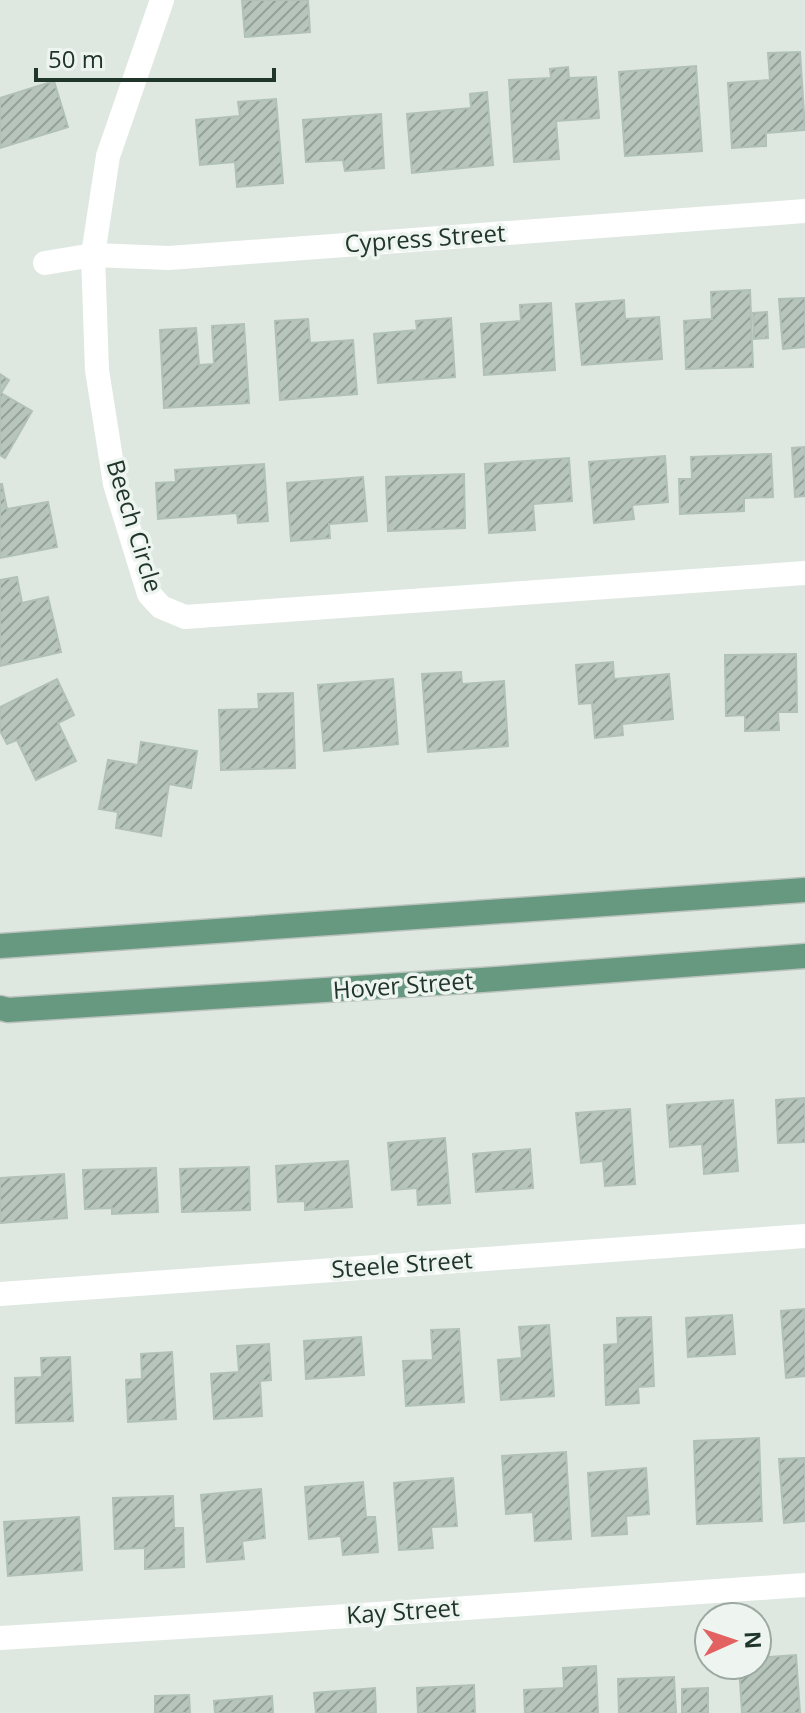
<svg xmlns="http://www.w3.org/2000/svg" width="805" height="1713" viewBox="0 0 805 1713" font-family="'Open Sans',sans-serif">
	<defs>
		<pattern id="building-hatch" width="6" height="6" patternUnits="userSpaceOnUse" patternTransform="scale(2)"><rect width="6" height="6" fill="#b7c5bc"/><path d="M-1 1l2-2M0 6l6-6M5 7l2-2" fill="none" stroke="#94a199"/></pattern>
	</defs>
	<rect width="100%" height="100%" fill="#dee8e1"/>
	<g fill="url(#building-hatch)" stroke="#b1c1b7" stroke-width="2">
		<polygon points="242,0 308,0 310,32 245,37"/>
		<polygon points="800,52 805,130 766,133 766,146 732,148 728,83 770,80 768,53"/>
		<polygon points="696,66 702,151 625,156 619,72"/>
		<polygon points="568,67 569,78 596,77 599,118 556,121 559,159 514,162 509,80 551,78 550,69"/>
		<polygon points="54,81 68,127 0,148 0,98"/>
		<polygon points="487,92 493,165 412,173 407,114 471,108 470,94"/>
		<polygon points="276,99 283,183 237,187 235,162 200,165 196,120 240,116 238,102"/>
		<polygon points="381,114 384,168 345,171 343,160 306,162 303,120"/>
		<polygon points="750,290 753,367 686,369 684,321 712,319 711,292"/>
		<polygon points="805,298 805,347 783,349 779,299"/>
		<polygon points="624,300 625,319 659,317 662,359 582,365 576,304"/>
		<polygon points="551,303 555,370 484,375 481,324 521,321 520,305"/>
		<polygon points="767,312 768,338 754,339 753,313"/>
		<polygon points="451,318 455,377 378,383 374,334 417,330 416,321"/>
		<polygon points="308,319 310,343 353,340 357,394 280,400 275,321"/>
		<polygon points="244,324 249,403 164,408 160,330 196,328 199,365 214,364 212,326"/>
		<polygon points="0,374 9,380 1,393 32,411 5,458 0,455"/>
		<polygon points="805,447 805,496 795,497 792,448"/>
		<polygon points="771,454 773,497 744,498 744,511 680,514 679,479 692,479 691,457"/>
		<polygon points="665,456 668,502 632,505 634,519 594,523 589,462"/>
		<polygon points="569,458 572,501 533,504 535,530 489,533 485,464"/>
		<polygon points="264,464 268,521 238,523 237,513 158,519 156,483 176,482 175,470"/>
		<polygon points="464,474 465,528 388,531 386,477"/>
		<polygon points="363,477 367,521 329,524 330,538 291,541 287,483"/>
		<polygon points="0,484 2,484 7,509 48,502 57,547 0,558"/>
		<polygon points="17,577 22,603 48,597 61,652 0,666 0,580"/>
		<polygon points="796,654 797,712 778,712 779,730 745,731 745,715 726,716 725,655"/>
		<polygon points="613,662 614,679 669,674 673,719 622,724 623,735 595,738 592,703 579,704 576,665"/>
		<polygon points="461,672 462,684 504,681 508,746 428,752 422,674"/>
		<polygon points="57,679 74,715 58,723 76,761 36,780 17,740 7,744 0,731 0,707"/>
		<polygon points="393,679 398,744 324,751 318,685"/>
		<polygon points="293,693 295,768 221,770 219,710 259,709 258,694"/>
		<polygon points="141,742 197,751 191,788 169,784 161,836 116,828 118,812 99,809 108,760 138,765"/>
		<polygon points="805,1098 805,1142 778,1143 776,1100"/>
		<polygon points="733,1100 738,1171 704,1174 702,1144 670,1147 667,1105"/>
		<polygon points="630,1109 635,1184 605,1186 603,1161 581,1163 576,1113"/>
		<polygon points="445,1138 450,1203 418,1205 417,1188 392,1190 388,1143"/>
		<polygon points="530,1149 533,1188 476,1192 473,1154"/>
		<polygon points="348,1161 352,1207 305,1210 305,1201 278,1202 276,1166"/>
		<polygon points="249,1167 250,1210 182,1212 180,1169"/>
		<polygon points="156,1168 158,1212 112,1214 112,1208 85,1209 83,1170"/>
		<polygon points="64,1174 67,1218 0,1223 0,1178"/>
		<polygon points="805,1309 805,1376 786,1378 781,1311"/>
		<polygon points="732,1315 735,1354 688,1357 686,1318"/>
		<polygon points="651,1317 654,1386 638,1387 639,1403 606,1405 604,1345 618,1344 617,1318"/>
		<polygon points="549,1325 554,1396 501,1400 498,1360 522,1358 519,1327"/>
		<polygon points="459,1329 464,1402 406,1406 403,1361 433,1360 431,1330"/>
		<polygon points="361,1337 364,1375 306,1379 304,1341"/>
		<polygon points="269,1344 271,1380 260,1381 262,1416 214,1419 211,1374 239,1372 237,1346"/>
		<polygon points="172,1352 176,1419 128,1422 126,1380 142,1379 141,1354"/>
		<polygon points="70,1357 73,1421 16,1423 15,1378 42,1377 41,1358"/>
		<polygon points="759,1438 762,1521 697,1524 694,1441"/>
		<polygon points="566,1452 571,1539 535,1541 533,1512 506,1514 502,1456"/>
		<polygon points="805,1458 805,1521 784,1523 779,1459"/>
		<polygon points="646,1468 649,1514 626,1516 627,1534 592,1536 588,1473"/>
		<polygon points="453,1478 457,1526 431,1527 433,1548 399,1550 394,1483"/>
		<polygon points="363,1482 366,1517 375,1517 378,1552 343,1555 341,1536 309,1539 305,1487"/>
		<polygon points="261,1489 265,1538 242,1541 244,1559 207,1562 201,1495"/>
		<polygon points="173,1496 174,1528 183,1528 184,1567 145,1569 145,1548 115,1549 113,1498"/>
		<polygon points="79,1517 82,1570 8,1576 4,1522"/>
		<polygon points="796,1655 800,1713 742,1713 739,1665 757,1665 757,1658"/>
		<polygon points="596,1666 598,1713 525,1713 524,1690 564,1688 563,1668"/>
		<polygon points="674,1677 676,1713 619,1713 618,1679"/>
		<polygon points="474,1685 475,1713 418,1713 417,1688"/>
		<polygon points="375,1688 376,1713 316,1713 314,1693"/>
		<polygon points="708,1688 708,1713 682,1713 682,1689"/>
		<polygon points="189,1695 190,1713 155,1713 155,1696"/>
		<polygon points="272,1696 273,1713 215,1713 214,1701"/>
	</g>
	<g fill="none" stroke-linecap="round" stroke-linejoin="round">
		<g stroke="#bcc3bf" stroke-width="27">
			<g id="major">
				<polyline points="0,946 805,890"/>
				<polyline points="0,1008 8,1010 482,980 805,956"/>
			</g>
		</g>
		<g stroke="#fff" stroke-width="24">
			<polyline points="162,0 108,156 93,255 97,370 115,484 149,594 161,607 185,617 805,573"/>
			<polyline points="45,263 93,255 169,258 805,211"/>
			<polyline points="0,1294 805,1236"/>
			<polyline points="0,1638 245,1623 805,1585"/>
		</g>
		<use href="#major" stroke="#679980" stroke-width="24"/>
	</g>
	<g text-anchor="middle" stroke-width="7" stroke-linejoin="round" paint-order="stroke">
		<g font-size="24" fill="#21362b" stroke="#eef5f0">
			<text transform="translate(425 239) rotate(-4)" y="8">Cypress Street</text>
			<text transform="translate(134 526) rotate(73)" y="8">Beech Circle</text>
			<text transform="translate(403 986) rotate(-4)" y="8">Hover Street</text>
			<text transform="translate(402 1265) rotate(-4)" y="8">Steele Street</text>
			<text transform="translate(403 1612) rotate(-4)" y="8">Kay Street</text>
		</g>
	</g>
	<g transform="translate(733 1641) rotate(87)"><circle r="38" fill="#eef5f0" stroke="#9ca9a1" stroke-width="2"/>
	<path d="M0-6L14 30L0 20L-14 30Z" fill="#e36261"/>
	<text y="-12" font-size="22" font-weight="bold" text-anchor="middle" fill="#21362b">N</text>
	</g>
	<path d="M36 68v12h238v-12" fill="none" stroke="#21362b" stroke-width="4"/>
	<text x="48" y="68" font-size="24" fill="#21362b" stroke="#eef5f0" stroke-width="6" paint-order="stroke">50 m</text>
</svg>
